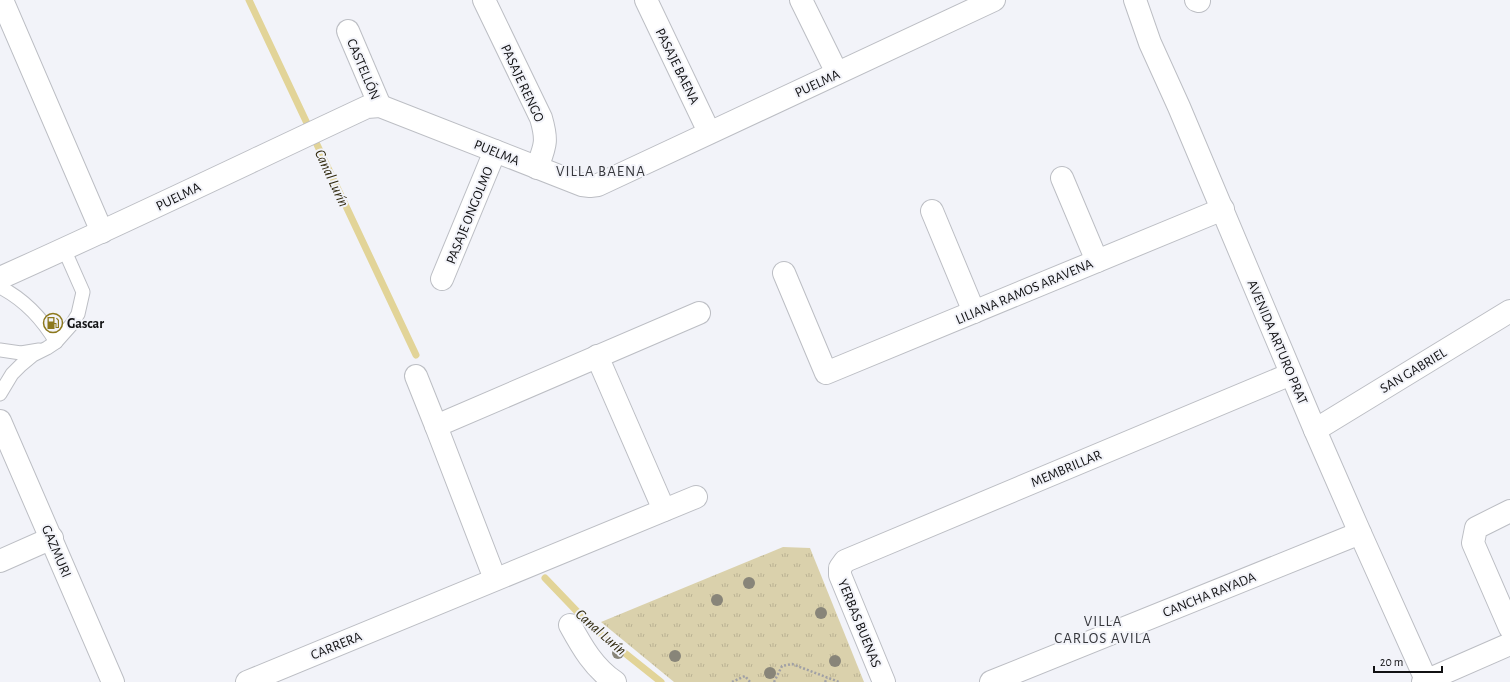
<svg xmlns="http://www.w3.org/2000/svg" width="1510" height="682" viewBox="0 0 1510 682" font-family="'Alegreya Sans',sans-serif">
	<defs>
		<pattern id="park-tufts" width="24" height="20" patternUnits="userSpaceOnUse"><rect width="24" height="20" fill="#dad1ac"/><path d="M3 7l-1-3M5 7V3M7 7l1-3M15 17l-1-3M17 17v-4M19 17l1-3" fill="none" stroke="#bab293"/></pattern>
	</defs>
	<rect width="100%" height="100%" fill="#f2f3f9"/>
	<polygon fill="url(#park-tufts)" points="783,547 810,548 864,682 674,682 601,622"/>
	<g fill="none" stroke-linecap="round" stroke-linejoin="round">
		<g stroke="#e2d498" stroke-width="7">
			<polyline points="249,0 416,355"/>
			<polyline points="545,578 591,626 661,682"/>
		</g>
		<g stroke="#bcbec4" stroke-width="15">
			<g id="service">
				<path d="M0,287c25,13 42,31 56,55"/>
				<polyline points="0,350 21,353 39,350"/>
				<polyline points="0,394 12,374 21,365 33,355 47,348 56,342 72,324 78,314 83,292 64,249"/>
			</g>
		</g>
		<g stroke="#bcbec4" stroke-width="24">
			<g id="minor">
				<polyline points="2,0 102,232"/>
				<path d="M484,0l57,118c7,24 4,28 -4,50"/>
				<polyline points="646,0 709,132"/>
				<polyline points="801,0 837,73"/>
				<polyline points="1135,0 1150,43 1179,107 1315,430 1360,533 1427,682"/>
				<polyline points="1196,0 1199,1"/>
				<polyline points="348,31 380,106"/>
				<polyline points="1062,178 1097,261"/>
				<polyline points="932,211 974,312"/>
				<polyline points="784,273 826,373 1223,209"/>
				<path d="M0,278c123,-55 245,-114 367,-171l13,-1 202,79 8,1 8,-1 396,-185"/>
				<polyline points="442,279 495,151"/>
				<polyline points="597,356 664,510"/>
				<polyline points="416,376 436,426"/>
				<polyline points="1315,430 1510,311"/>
				<polyline points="1510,511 1476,528 1473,543 1510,628"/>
				<polyline points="0,561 52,538"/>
				<polyline points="495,579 436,426 699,313"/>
				<path d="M570,625c12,22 24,43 45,57"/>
				<polyline points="247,682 696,497"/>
				<polyline points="884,682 840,575 840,568 845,561 1291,374"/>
				<polyline points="991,682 1360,533"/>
				<polyline points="1423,682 1510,644"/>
			</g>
		</g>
		<g stroke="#bcbec4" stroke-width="24">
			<polyline id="tertiary" points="0,421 113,682"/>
		</g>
		<g stroke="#a0a0a5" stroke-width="2.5" stroke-dasharray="2 2" stroke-linecap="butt">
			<polyline points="732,682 745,676 750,682"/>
			<polyline points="774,682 782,666 792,664 839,682"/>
			<polyline points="825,682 827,678"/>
		</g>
		<use href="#service" stroke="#fff" stroke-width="13"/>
		<use href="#minor" stroke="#fff" stroke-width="22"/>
		<use href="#tertiary" stroke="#fff" stroke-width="22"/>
	</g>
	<g fill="#888579">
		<circle cx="749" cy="583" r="6"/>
		<circle cx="717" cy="600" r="6"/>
		<circle cx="821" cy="613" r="6"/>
		<circle cx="618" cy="653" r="6"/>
		<circle cx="675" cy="656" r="6"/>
		<circle cx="835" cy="661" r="6"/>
		<circle cx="770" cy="673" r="6"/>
	</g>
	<defs>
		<g id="fuel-ring" transform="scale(1)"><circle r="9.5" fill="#f2f3f9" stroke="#8c781d" stroke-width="1.5"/><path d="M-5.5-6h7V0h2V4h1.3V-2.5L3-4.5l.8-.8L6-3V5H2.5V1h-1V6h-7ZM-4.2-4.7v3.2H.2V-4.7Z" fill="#8c781d"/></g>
	</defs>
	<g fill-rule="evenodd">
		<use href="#fuel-ring" x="53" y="323"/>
	</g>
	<g text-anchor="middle" stroke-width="4" stroke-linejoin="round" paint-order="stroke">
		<g font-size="14" fill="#111113" stroke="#f2f3f9">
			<text transform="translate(678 66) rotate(64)" y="5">PASAJE BAENA</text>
			<text transform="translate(364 69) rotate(67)" y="5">CASTELLÓN</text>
			<text transform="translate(523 83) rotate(65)" y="5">PASAJE RENGO</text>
			<text transform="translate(817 83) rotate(-25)" y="5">PUELMA</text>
			<text transform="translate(497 152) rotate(22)" y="5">PUELMA</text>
			<text transform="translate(178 196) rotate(-26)" y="5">PUELMA</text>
			<text transform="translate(469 215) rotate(-68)" y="5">PASAJE ONGOLMO</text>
			<text transform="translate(1024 291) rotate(-23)" y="5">LILIANA RAMOS ARAVENA</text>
			<text transform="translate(1278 342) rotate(67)" y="5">AVENIDA ARTURO PRAT</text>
			<text transform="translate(1413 370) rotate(-31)" y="5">SAN GABRIEL</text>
			<text transform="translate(1066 468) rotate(-23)" y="5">MEMBRILLAR</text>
			<text transform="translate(57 551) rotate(67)" y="5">GAZMURI</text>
			<text transform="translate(1209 594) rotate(-22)" y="5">CANCHA RAYADA</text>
			<text transform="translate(860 623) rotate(68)" y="5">YERBAS BUENAS</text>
			<text transform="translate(336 645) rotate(-22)" y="5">CARRERA</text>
		</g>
		<g font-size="14" font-weight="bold" fill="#111113" stroke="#f2f3f9" text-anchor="start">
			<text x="67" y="328">Gascar</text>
		</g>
		<g font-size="15" letter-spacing="1" fill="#36373c" stroke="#f2f3f9">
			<text x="601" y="176">VILLA BAENA</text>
			<text x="1103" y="626">VILLA<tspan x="1103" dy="17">CARLOS AVILA</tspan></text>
		</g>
		<g font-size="15" font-style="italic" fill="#322b10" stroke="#f2f3f9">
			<text transform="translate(332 178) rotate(65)" y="5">Canal Lurín</text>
			<text transform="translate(601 632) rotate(41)" y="5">Canal Lurín</text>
		</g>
	</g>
	<path d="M1374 666v6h68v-6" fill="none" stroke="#111113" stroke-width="2"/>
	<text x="1380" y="666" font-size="12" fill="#111113" stroke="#f2f3f9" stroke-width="3" paint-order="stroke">20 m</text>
</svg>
